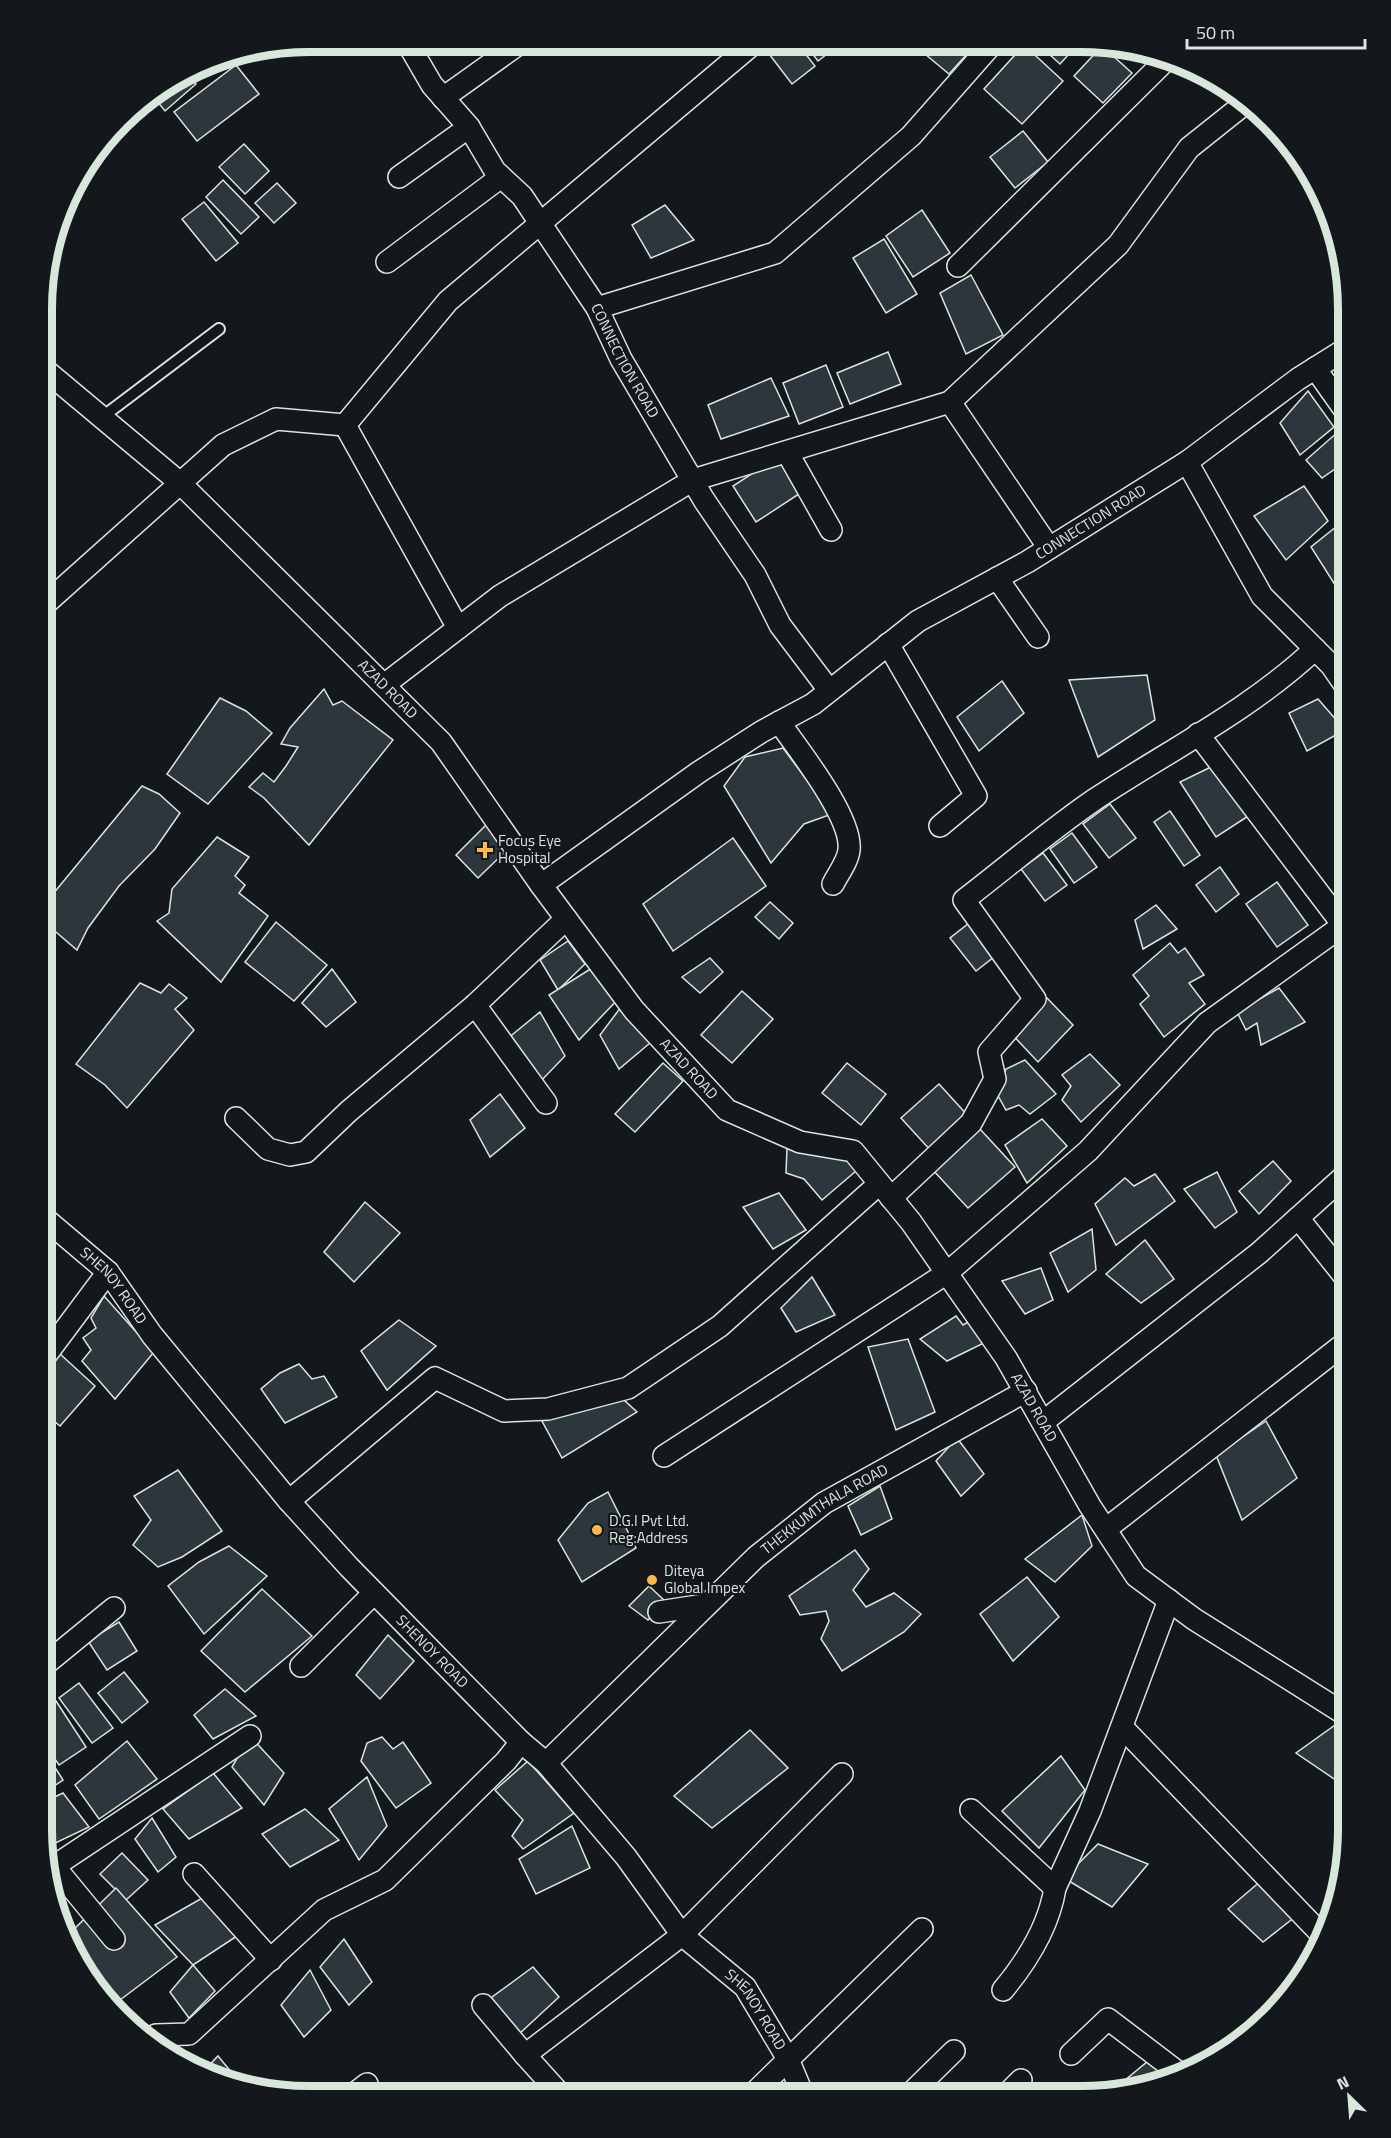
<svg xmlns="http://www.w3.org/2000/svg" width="1391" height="2138" viewBox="0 0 1391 2138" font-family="'Titillium Web',sans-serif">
	<rect width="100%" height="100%" fill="#14181c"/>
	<g fill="#2c363c" stroke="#d8e6dc" stroke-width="1.5">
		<polygon points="767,43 797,43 815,66 792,84 763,46"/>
		<polygon points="804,43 840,44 818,61"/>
		<polygon points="913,44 976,44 949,74"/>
		<polygon points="1038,44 1078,44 1060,64"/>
		<polygon points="1024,45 1063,81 1022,124 984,89"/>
		<polygon points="1102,46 1132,73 1103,103 1074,76"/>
		<polygon points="236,57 222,68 216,61"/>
		<polygon points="236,65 259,94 197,141 174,112"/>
		<polygon points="188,74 196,84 165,111 153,96"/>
		<polygon points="1023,131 1048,162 1015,188 990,157"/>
		<polygon points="244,144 269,171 245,194 219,167"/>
		<polygon points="223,180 259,217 241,234 206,197"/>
		<polygon points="277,183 296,203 274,223 255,203"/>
		<polygon points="204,202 238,243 216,261 182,219"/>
		<polygon points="665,205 694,240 651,258 632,225"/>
		<polygon points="922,210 950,253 913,277 886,236"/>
		<polygon points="884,239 917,294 886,313 853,258"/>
		<polygon points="971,275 1003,335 966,354 940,293"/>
		<polygon points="888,352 901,384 850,404 837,373"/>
		<polygon points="826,365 843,407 799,424 783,383"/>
		<polygon points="771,378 789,416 721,439 708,405"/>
		<polygon points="1308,391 1334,427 1300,455 1280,423"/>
		<polygon points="1348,423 1349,459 1322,478 1306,460"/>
		<polygon points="779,456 802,492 756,522 733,486"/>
		<polygon points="1304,486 1328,521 1286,560 1254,516"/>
		<polygon points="1342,522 1349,531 1349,581 1337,588 1311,547"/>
		<polygon points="1349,598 1349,627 1337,606"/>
		<polygon points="1147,675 1155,720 1098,757 1069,680"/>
		<polygon points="1002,681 1024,713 979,751 957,717"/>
		<polygon points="324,689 333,705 342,701 393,740 309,845 264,798 249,787 263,773 274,782 286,766 298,747 281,744 290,728"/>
		<polygon points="220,698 246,711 272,733 208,804 167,774"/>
		<polygon points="1318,699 1345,730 1307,751 1289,713"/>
		<polygon points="783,748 832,814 804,824 771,863 724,786 745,757"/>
		<polygon points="1213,766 1256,811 1216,837 1180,782"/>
		<polygon points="142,786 159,794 180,813 155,849 119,886 88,928 77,950 43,921 43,906"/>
		<polygon points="1110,804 1136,838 1109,858 1083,824"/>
		<polygon points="1170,811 1200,855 1184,866 1154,822"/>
		<polygon points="487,824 510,847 478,878 456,855"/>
		<polygon points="1072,833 1097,867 1074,883 1050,849"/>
		<polygon points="217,837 249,857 235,876 245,885 239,893 268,916 221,982 157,921 169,913 172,889"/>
		<polygon points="733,838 766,886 673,951 643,904"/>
		<polygon points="1043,853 1067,885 1045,901 1021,869"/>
		<polygon points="1220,867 1239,894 1216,912 1196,885"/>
		<polygon points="1277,882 1308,925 1277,947 1246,904"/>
		<polygon points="770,902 793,923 779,939 755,917"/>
		<polygon points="1156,905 1177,929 1143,949 1135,920"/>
		<polygon points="973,920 999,953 976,971 950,938"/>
		<polygon points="276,922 327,965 294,1001 245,962"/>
		<polygon points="568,941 585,964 558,990 540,960"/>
		<polygon points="1170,943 1178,953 1185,948 1204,975 1189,983 1205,1004 1164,1037 1140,1004 1149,996 1133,975"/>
		<polygon points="710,958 723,972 700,993 682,977"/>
		<polygon points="592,968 622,995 579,1040 549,995"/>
		<polygon points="332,969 356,1002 326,1027 302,1003"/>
		<polygon points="140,983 161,993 169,984 187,998 175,1009 194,1030 127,1108 105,1085 76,1064"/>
		<polygon points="1279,988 1305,1022 1261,1045 1257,1023 1246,1030 1237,1012"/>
		<polygon points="742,991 773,1019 732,1063 701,1035"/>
		<polygon points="1047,998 1073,1025 1038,1062 1008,1030"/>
		<polygon points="621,1007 650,1043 619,1069 600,1035"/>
		<polygon points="540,1012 565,1056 539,1083 502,1043"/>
		<polygon points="1090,1054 1120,1085 1081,1122 1062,1100 1071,1086 1062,1075"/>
		<polygon points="1025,1060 1056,1094 1030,1114 1019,1105 1006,1110 997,1094 1006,1069"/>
		<polygon points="663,1063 683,1081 635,1132 615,1114"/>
		<polygon points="847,1063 886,1094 861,1125 822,1093"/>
		<polygon points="939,1084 970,1118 932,1152 901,1118"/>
		<polygon points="500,1094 525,1128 490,1157 470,1120"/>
		<polygon points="1042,1119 1067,1146 1027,1183 1005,1145"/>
		<polygon points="979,1128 1015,1167 968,1208 932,1169"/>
		<polygon points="787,1148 846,1158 863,1165 822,1200 804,1179 786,1173"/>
		<polygon points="1273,1161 1291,1181 1259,1214 1239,1191"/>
		<polygon points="1217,1172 1237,1212 1215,1228 1184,1189"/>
		<polygon points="1155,1174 1175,1201 1116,1245 1095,1204 1125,1178 1134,1186"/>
		<polygon points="779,1193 806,1230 773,1249 743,1207"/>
		<polygon points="365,1202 400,1233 354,1282 324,1252"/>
		<polygon points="1092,1229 1096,1270 1068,1292 1050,1253"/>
		<polygon points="1145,1240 1174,1279 1141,1303 1106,1274"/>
		<polygon points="1041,1268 1053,1300 1025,1314 1002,1281"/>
		<polygon points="812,1277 835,1315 796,1332 781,1308"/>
		<polygon points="104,1296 154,1352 115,1399 82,1361 91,1350 83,1338 96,1328 91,1318"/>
		<polygon points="956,1316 963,1325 972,1320 986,1342 947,1361 920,1339"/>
		<polygon points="399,1320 436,1346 387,1390 361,1351"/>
		<polygon points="908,1339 935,1412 896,1430 868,1347"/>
		<polygon points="59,1353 95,1386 60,1426 43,1412 43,1374"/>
		<polygon points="299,1364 312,1379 324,1376 337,1397 285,1423 261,1389 280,1373"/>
		<polygon points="614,1391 637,1412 562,1458 542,1421"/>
		<polygon points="1266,1421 1297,1478 1242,1520 1216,1455"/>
		<polygon points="957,1438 984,1474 961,1496 936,1461"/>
		<polygon points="178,1470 222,1531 182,1557 158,1567 133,1545 151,1520 134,1496"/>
		<polygon points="880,1486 892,1519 861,1535 848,1506"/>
		<polygon points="608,1492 636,1548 582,1582 558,1540 588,1503"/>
		<polygon points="1082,1515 1092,1546 1055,1582 1025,1559"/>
		<polygon points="229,1546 267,1576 204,1634 168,1586 199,1562"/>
		<polygon points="855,1550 869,1569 853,1590 866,1607 894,1593 921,1614 904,1632 842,1671 821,1639 829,1621 826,1611 800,1615 789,1596"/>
		<polygon points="1027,1577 1059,1617 1013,1661 980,1614"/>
		<polygon points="649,1586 666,1602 648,1620 629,1606"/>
		<polygon points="262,1589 312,1636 245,1692 201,1651"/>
		<polygon points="119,1622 137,1651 107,1670 88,1641"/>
		<polygon points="388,1635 414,1661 380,1699 356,1675"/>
		<polygon points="124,1672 148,1702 122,1723 98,1693"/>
		<polygon points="79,1683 113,1728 92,1743 59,1698"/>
		<polygon points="225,1689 256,1716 213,1739 194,1715"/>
		<polygon points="56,1701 86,1747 59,1765 42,1740 42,1709"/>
		<polygon points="1338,1723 1348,1735 1348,1777 1343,1785 1296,1753"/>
		<polygon points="750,1730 788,1768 712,1828 674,1796"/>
		<polygon points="250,1736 284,1773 264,1805 232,1767"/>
		<polygon points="382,1737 393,1749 403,1742 431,1783 396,1808 361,1761 367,1743"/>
		<polygon points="127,1741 157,1779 99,1819 75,1785"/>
		<polygon points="42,1747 63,1780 42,1794"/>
		<polygon points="1061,1756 1085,1790 1039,1848 1002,1811"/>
		<polygon points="528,1761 574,1813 523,1849 512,1836 523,1820 495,1790"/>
		<polygon points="213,1773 242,1808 189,1839 163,1809"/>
		<polygon points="367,1777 387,1826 359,1860 329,1809"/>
		<polygon points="63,1793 89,1827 49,1846 42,1828 42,1803"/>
		<polygon points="1348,1794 1348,1807 1341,1800"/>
		<polygon points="305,1809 339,1840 290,1867 262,1834"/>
		<polygon points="152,1818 176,1857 158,1872 135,1839"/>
		<polygon points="572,1826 590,1868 536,1894 519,1859"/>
		<polygon points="1098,1844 1148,1864 1112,1907 1064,1878"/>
		<polygon points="122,1853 148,1880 126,1900 100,1874"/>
		<polygon points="1262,1880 1295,1917 1263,1942 1228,1909"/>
		<polygon points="116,1888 177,1957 112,2006 98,1992 66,1937"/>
		<polygon points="204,1897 240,1934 193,1965 155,1925"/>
		<polygon points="344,1939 372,1982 349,2005 320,1967"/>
		<polygon points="193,1965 215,1991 189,2018 170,1992"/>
		<polygon points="533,1967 559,1997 518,2035 488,2000"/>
		<polygon points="310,1970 331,2010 304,2037 281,2005"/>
		<polygon points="218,2056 242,2085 202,2073"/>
		<polygon points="1153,2057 1166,2079 1113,2090"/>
	</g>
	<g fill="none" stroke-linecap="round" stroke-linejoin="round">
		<g stroke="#d8e6dc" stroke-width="14">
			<polyline id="service" points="101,418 219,329"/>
		</g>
		<g stroke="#d8e6dc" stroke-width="24">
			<g id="minor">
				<path id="s1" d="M407,42l25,43 37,42 26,44 27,25 75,112 24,51 83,141 51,75 25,50 49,65"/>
				<polyline points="443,98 520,43"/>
				<polyline points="399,177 469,127"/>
				<polyline points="387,262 501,177"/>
				<polyline points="958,266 1168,58"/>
				<polyline points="597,308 775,253 911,136 992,44"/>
				<polyline points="1315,368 1349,416"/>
				<path id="s2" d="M44,369l135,113 262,260 100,143 93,125 93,100 73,32 53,9 58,71 95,136 84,148 46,70 58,43 154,97"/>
				<polyline points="950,402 1049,548"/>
				<polyline points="345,425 458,628"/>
				<polyline points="787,452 831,530"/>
				<polyline points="1187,462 1262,596 1331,665 1349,691"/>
				<polyline points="997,578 1038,637"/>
				<polyline points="44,605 223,445 276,419 345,425 448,301 754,43"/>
				<polyline points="888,644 976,796 940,826"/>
				<polyline points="384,685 500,596 693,480 950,402 1118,245 1189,148 1248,101"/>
				<path d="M779,722c19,27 74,96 70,128 -1,11 -11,24 -16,34"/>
				<polyline points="1198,734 1349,933"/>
				<path id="s3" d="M541,885l158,-113 62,-40 52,-28 105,-83 109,-59 160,-100 111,-83 51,-32"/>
				<polyline points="475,1005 546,1103"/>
				<polyline points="236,1118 268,1149 290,1155 306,1152 349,1111 475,1005 566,919"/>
				<path d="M891,1198l80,-75 24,-44 -6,-27 46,-53 -71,-99c43,-33 85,-69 130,-100 74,-49 156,-90 221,-151"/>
				<path id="s4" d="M43,1217l65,55 44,63 137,166 60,66 172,175 25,21 80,94 56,78 63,52 43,72 15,36"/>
				<polyline points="1298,1218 1349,1282"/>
				<polyline points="43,1359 108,1272"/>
				<polyline points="1043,1422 1259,1253 1349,1172"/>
				<polyline points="664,1456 947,1273 1088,1151 1207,1023 1349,921"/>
				<polyline points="289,1501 435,1378 504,1411 548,1409 628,1388 720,1326 879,1184"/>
				<polyline points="1106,1529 1349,1340"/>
				<polyline points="659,1612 704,1605"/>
				<polyline points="301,1666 374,1593"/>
				<polyline points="42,1667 114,1608"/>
				<polyline points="1122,1727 1323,1936"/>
				<path id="s5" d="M546,1763l210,-206 68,-54 202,-112"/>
				<polyline points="971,1810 1055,1888 1090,1811 1169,1600"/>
				<polyline points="54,1866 114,1939"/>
				<polyline points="50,1869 250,1736"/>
				<polyline points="194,1874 271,1960"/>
				<path d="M1003,1990c25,-30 46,-64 52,-102"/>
				<polyline points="483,2005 525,2055 682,1935 842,1774"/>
				<polyline points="1280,2005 1300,1980"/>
				<polyline points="149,2042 156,2035 189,2034 324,1910 385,1880 506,1761 521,1742"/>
				<polyline points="1071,2054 1108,2019 1183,2076"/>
				<polyline points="525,2055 561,2095"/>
				<polyline points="354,2094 367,2084"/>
				<polyline points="752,2095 922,1929"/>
				<polyline points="908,2096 954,2051"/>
				<polyline points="1005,2096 1021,2080"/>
			</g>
		</g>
		<use href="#service" stroke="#14181c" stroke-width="10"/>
		<use href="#minor" stroke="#14181c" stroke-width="21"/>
	</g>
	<g fill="#ffb74d" stroke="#14181c" stroke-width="2">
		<path d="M482 841h6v6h6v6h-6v6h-6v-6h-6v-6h6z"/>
		<circle cx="597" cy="1530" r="6"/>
		<circle cx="652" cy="1580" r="6"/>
	</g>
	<g text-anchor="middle" stroke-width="4.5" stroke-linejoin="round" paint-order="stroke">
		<g font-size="15" fill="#d8e6dc" stroke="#14181c">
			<text dy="5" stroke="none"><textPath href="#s1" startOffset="388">CONNECTION ROAD</textPath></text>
			<text dy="5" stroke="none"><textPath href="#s3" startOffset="660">CONNECTION ROAD</textPath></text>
			<text dy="5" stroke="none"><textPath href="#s2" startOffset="470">AZAD ROAD</textPath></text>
			<text dy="5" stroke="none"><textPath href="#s2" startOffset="956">AZAD ROAD</textPath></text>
			<text dy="5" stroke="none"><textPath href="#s4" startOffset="99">SHENOY ROAD</textPath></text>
			<text dy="5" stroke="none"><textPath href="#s2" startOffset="1460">AZAD ROAD</textPath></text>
			<text dy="5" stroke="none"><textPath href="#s5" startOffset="378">THEKKUMTHALA ROAD</textPath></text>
			<text dy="5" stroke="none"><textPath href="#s4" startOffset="585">SHENOY ROAD</textPath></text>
			<text dy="5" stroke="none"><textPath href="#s4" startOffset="1070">SHENOY ROAD</textPath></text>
		</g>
		<g font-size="15" fill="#d8e6dc" stroke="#14181c" text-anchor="start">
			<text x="498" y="846">Focus Eye<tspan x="498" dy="17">Hospital</tspan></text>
			<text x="609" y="1526">D.G.I Pvt Ltd.<tspan x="609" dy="17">Reg:Address</tspan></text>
			<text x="664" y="1576">Diteya<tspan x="664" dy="17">Global Impex</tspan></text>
		</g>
	</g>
	<path d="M0 0H1391V2138H0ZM309 52H1081A257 257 0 0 1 1338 309V1829A257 257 0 0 1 1081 2086H309A257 257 0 0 1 52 1829V309A257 257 0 0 1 309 52Z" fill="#14181c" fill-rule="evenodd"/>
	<path fill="none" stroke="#d8e6dc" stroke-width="8" d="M309 52H1081A257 257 0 0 1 1338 309V1829A257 257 0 0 1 1081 2086H309A257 257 0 0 1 52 1829V309A257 257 0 0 1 309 52Z"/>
	<g transform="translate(1349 2096) rotate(335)" stroke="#14181c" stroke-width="4.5" paint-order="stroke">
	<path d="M0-4.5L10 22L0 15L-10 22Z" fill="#d8e6dc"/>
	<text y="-9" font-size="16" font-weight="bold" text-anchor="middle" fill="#d8e6dc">N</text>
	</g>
	<path d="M1187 39v9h178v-9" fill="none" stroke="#d8e6dc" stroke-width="3"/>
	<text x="1196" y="39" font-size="18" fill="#d8e6dc" stroke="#14181c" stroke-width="4.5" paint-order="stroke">50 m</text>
</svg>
